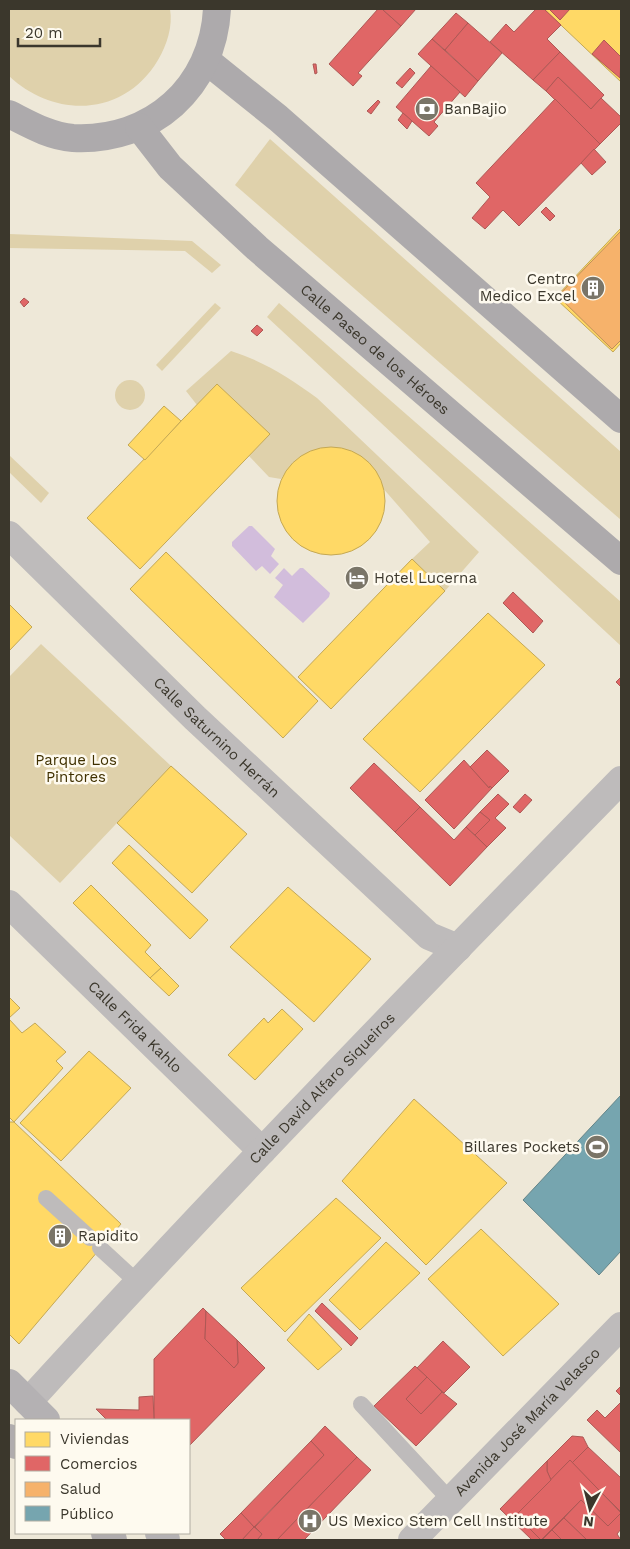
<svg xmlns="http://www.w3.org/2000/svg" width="630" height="1549" viewBox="0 0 630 1549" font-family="'Work Sans',sans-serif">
	<rect width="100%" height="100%" fill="#eee8d8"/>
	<g fill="#dfd1ab">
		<path d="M9,9h161c3,17 -3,36 -12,51 -34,57 -103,59 -149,16z"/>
		<polygon points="270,139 621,452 621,520 235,185"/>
		<polygon points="9,234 192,241 221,265 212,273 185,251 9,248"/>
		<polygon points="215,303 221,308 162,371 156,365"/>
		<polygon points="279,303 621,602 621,646 267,317"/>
		<path d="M231,351c32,10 59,27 86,47l162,154 -34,39 -33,-32 18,-17 -49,-56c-8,-33 -47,-47 -76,-32 -11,5 -18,15 -24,25l-12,-2 -20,-21 20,-22 -72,-29 -11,-14z"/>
		<circle cx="130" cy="395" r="15"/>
		<polygon points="9,455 49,493 41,503 9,472"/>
		<polygon points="41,644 171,766 60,883 9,835 9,677"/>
	</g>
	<g fill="#d2bddc">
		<polygon points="249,526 252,526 275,549 271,556 279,564 270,574 262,566 256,571 232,546 232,542"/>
		<polygon points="284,568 292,576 300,568 303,568 330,593 329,597 303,623 274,597 283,585 275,578"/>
	</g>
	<g fill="#ffd966" stroke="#c4a855">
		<polygon points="544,9 621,9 621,82"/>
		<polygon points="621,228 621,343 613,352 555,298"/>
		<polygon points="217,384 270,434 140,569 87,518"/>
		<polygon points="164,406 181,421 145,460 128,445"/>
		<circle cx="331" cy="501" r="54"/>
		<polygon points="166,552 318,701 283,738 130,589"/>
		<polygon points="412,559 445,591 331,709 298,677"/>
		<polygon points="9,604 32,627 9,651"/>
		<polygon points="488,613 545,665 420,792 363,739"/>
		<polygon points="171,766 247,834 192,893 117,823"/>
		<polygon points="129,845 208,920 190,939 112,863"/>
		<polygon points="91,885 151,945 145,952 161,968 150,978 73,903"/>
		<polygon points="288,887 371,959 314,1022 230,947"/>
		<polygon points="161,968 179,986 169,996 150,978"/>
		<polygon points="9,997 20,1008 9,1018"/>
		<polygon points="282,1009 303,1029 255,1080 228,1055 264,1018 268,1023"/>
		<polygon points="9,1019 22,1033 35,1023 66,1052 56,1061 63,1068 14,1122 9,1117"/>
		<polygon points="89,1051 131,1088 61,1161 20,1123"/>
		<polygon points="414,1099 507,1183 426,1265 342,1181"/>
		<polygon points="9,1122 14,1122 121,1224 19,1344 9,1334"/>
		<polygon points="336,1198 381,1238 285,1332 241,1288"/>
		<polygon points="481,1229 559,1304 503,1356 428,1279"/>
		<polygon points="386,1242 420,1273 360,1330 329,1300"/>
		<polygon points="309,1314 342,1349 318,1370 287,1340"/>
	</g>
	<g fill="#e06666" stroke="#ae5855">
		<polygon points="378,9 382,9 401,26 358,73 362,76 353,86 329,64"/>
		<polygon points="382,9 416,9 401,26"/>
		<polygon points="536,9 544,9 561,25 547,39 560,52 533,80 490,42 506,24 514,32"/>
		<polygon points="549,9 570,9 560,20"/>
		<polygon points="456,13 468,23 445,50 432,39"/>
		<polygon points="468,23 502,53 478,81 445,50"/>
		<polygon points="432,39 478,81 465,97 418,54"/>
		<polygon points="604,40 621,57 620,78 592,54"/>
		<polygon points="560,52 604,95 591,109 558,77 546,91 533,80"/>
		<polygon points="313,64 316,64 317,73 315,74"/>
		<polygon points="431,66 460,92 434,122 438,126 429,136 396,107"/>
		<polygon points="410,68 415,73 402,88 396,83"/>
		<polygon points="558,77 591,109 601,98 621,117 621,123 600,144 546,91"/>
		<polygon points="555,99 600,144 519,226 503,210 485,229 472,218 490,197 476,183"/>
		<polygon points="378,100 380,102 371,114 367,111"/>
		<polygon points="403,113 412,121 407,129 398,120"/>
		<polygon points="594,149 606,162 592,175 581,163"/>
		<polygon points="546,207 555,216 550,221 541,212"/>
		<polygon points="24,298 29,302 24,307 20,302"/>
		<polygon points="257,325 263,330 257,336 251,331"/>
		<polygon points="513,592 543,621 533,633 503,603"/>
		<polygon points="621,677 621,687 616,682"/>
		<polygon points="487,750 509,771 492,788 490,786 489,788 470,767"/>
		<polygon points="464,760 489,788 490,786 492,788 454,829 425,800"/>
		<polygon points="374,763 420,807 395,832 350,788"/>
		<polygon points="498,794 509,804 495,818 506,828 487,847 475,835 490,820 480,812"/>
		<polygon points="525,794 532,800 520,813 513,807"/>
		<polygon points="420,807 454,840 466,827 487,847 450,886 395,832"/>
		<polygon points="480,812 490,820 475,835 466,827"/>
		<polygon points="322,1303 358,1338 351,1346 315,1311"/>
		<polygon points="203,1308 206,1311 205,1339 234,1368 238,1363 237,1340 265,1368 189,1446 189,1420 154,1420 154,1359"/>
		<polygon points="206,1311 237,1340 238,1363 234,1368 205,1339"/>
		<polygon points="443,1341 470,1367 444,1393 417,1368"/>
		<polygon points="415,1366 427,1377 406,1399 421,1414 442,1392 457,1404 416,1446 374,1406"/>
		<polygon points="427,1377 442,1392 421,1414 406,1399"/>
		<polygon points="621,1386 621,1396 616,1391"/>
		<polygon points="153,1396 154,1420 107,1420 96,1409 139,1410 139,1397"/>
		<polygon points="621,1402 621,1453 587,1420 597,1410 605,1418"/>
		<polygon points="325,1426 357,1457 277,1540 257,1540 262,1534 255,1527 324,1455 311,1441"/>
		<polygon points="572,1436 583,1437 588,1447 572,1463 570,1460 551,1480 547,1471 547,1461"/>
		<polygon points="311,1441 324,1455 254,1527 241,1513"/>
		<polygon points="588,1447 621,1478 621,1512 572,1463"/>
		<polygon points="357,1457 371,1470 304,1540 277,1540"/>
		<polygon points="570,1460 621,1513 608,1526 581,1500 541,1540 516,1515"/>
		<polygon points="547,1461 547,1471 551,1480 516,1515 541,1540 532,1540 500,1509"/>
		<polygon points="581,1500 608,1526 621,1513 621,1529 617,1534 621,1540 587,1540 564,1518"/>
		<polygon points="241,1513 254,1527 242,1540 226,1540 220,1534"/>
		<polygon points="564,1518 587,1540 562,1540 552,1530"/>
		<polygon points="254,1527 262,1534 257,1540 242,1540"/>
		<polygon points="552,1530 562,1540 542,1540"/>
	</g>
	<polygon fill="#f6b26b" stroke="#be8d58" points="621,231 621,340 612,349 558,296"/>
	<polygon fill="#76a5af" stroke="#648488" points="621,1095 621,1251 599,1275 523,1200"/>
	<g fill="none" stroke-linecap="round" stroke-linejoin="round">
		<g stroke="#bebbbb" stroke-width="16">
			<polyline points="46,1198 90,1238"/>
			<polyline points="100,1248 137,1282"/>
			<polyline points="361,1404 451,1501"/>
		</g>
		<g stroke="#bebbbb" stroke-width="28">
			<path id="s1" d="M9,535l186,183 234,218 29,12"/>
			<path id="s2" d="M9,904l253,247"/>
			<path id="s3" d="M412,1540l209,-214"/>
		</g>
		<path stroke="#bebbbb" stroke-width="28" id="s4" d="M28,1402c193,-212 393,-417 593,-622"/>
		<g stroke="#b4b1b3" stroke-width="28">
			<polyline points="9,1383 46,1420"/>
			<polyline points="159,1533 166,1540"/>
		</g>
		<g stroke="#adaaac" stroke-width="28">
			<polyline points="207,61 278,118 621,419"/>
			<path d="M9,114c20,10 40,22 64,24 79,4 140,-51 144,-129"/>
			<path id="s5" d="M139,127l31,40 87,81 364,313"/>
		</g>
		<g stroke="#b0acad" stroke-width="28">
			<polyline points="9,1438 16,1445"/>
			<polyline points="105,1533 113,1540"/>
		</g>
	</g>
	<defs>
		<g id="bank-disc" transform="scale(1.25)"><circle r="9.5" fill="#7a7568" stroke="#fefaef"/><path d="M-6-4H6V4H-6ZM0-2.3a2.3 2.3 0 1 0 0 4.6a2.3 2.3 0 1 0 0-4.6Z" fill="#fff"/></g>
		<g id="building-disc" transform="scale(1.25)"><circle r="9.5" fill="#7a7568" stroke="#fefaef"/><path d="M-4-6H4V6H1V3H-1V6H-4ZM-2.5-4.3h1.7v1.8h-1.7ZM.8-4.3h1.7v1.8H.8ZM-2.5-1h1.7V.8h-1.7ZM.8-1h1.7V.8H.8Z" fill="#fff"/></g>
		<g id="hotel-disc" transform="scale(1.25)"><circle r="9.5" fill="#7a7568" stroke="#fefaef"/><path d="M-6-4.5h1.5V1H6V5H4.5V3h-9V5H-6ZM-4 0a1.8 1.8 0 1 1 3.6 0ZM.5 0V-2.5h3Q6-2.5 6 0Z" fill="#fff"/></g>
		<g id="stadium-disc" transform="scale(1.25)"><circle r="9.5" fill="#7a7568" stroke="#fefaef"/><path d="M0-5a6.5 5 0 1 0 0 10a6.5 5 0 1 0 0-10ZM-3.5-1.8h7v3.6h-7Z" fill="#fff"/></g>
		<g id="hospital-disc" transform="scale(1.25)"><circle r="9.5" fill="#7a7568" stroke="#fefaef"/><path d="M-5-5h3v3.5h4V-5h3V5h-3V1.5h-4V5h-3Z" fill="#fff"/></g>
	</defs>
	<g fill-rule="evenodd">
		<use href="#bank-disc" x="427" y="109"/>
		<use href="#building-disc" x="593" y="288"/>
		<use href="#hotel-disc" x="357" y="578"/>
		<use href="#stadium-disc" x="597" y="1147"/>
		<use href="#building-disc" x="60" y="1236"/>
		<use href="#hospital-disc" x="310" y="1521"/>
	</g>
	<g text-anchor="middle" stroke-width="5" stroke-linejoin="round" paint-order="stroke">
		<g font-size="15" fill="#3b372c" stroke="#fefaef" text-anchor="start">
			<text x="444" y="114">BanBajio</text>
			<text x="576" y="284" text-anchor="end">Centro<tspan x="576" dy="17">Medico Excel</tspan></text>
			<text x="374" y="583">Hotel Lucerna</text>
			<text x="580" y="1152" text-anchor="end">Billares Pockets</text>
			<text x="78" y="1241">Rapidito</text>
			<text x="328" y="1526">US Mexico Stem Cell Institute</text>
		</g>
		<g font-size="15" fill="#3b372c" stroke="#fefaef">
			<text dy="5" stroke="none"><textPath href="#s5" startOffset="325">Calle Paseo de los Héroes</textPath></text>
			<text dy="5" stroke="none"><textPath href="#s1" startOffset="290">Calle Saturnino Herrán</textPath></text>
			<text dy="5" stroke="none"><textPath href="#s2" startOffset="176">Calle Frida Kahlo</textPath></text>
			<text dy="5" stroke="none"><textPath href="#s4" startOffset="430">Calle David Alfaro Siqueiros</textPath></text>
			<text dy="5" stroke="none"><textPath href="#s3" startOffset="165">Avenida José María Velasco</textPath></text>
		</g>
		<g font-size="15" fill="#3f3000" stroke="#fefaef">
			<text x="76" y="765">Parque Los<tspan x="76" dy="17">Pintores</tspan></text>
		</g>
	</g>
	<rect width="630" height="1549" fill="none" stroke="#3b372c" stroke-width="20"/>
	<rect x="15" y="1419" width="175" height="115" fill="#fefaef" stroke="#b0aca1"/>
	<rect x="25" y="1432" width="25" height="15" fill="#ffd966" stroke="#b0aca1"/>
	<text x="60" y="1444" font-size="15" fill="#3b372c">Viviendas</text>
	<rect x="25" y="1456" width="25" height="15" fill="#e06666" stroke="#b0aca1"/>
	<text x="60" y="1469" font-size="15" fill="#3b372c">Comercios</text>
	<rect x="25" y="1482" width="25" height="15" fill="#f6b26b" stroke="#b0aca1"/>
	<text x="60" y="1494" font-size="15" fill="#3b372c">Salud</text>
	<rect x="25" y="1506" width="25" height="15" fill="#76a5af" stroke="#b0aca1"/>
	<text x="60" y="1519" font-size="15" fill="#3b372c">Público</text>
	<g transform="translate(590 1509) rotate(187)" stroke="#fefaef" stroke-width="4" paint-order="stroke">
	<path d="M0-4L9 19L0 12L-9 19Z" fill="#3b372c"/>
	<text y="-8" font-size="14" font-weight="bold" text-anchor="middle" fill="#3b372c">N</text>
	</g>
	<path d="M18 38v8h82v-8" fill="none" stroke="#3b372c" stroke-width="2.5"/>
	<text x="25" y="38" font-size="15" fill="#3b372c" stroke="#fefaef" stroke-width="4" paint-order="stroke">20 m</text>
</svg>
